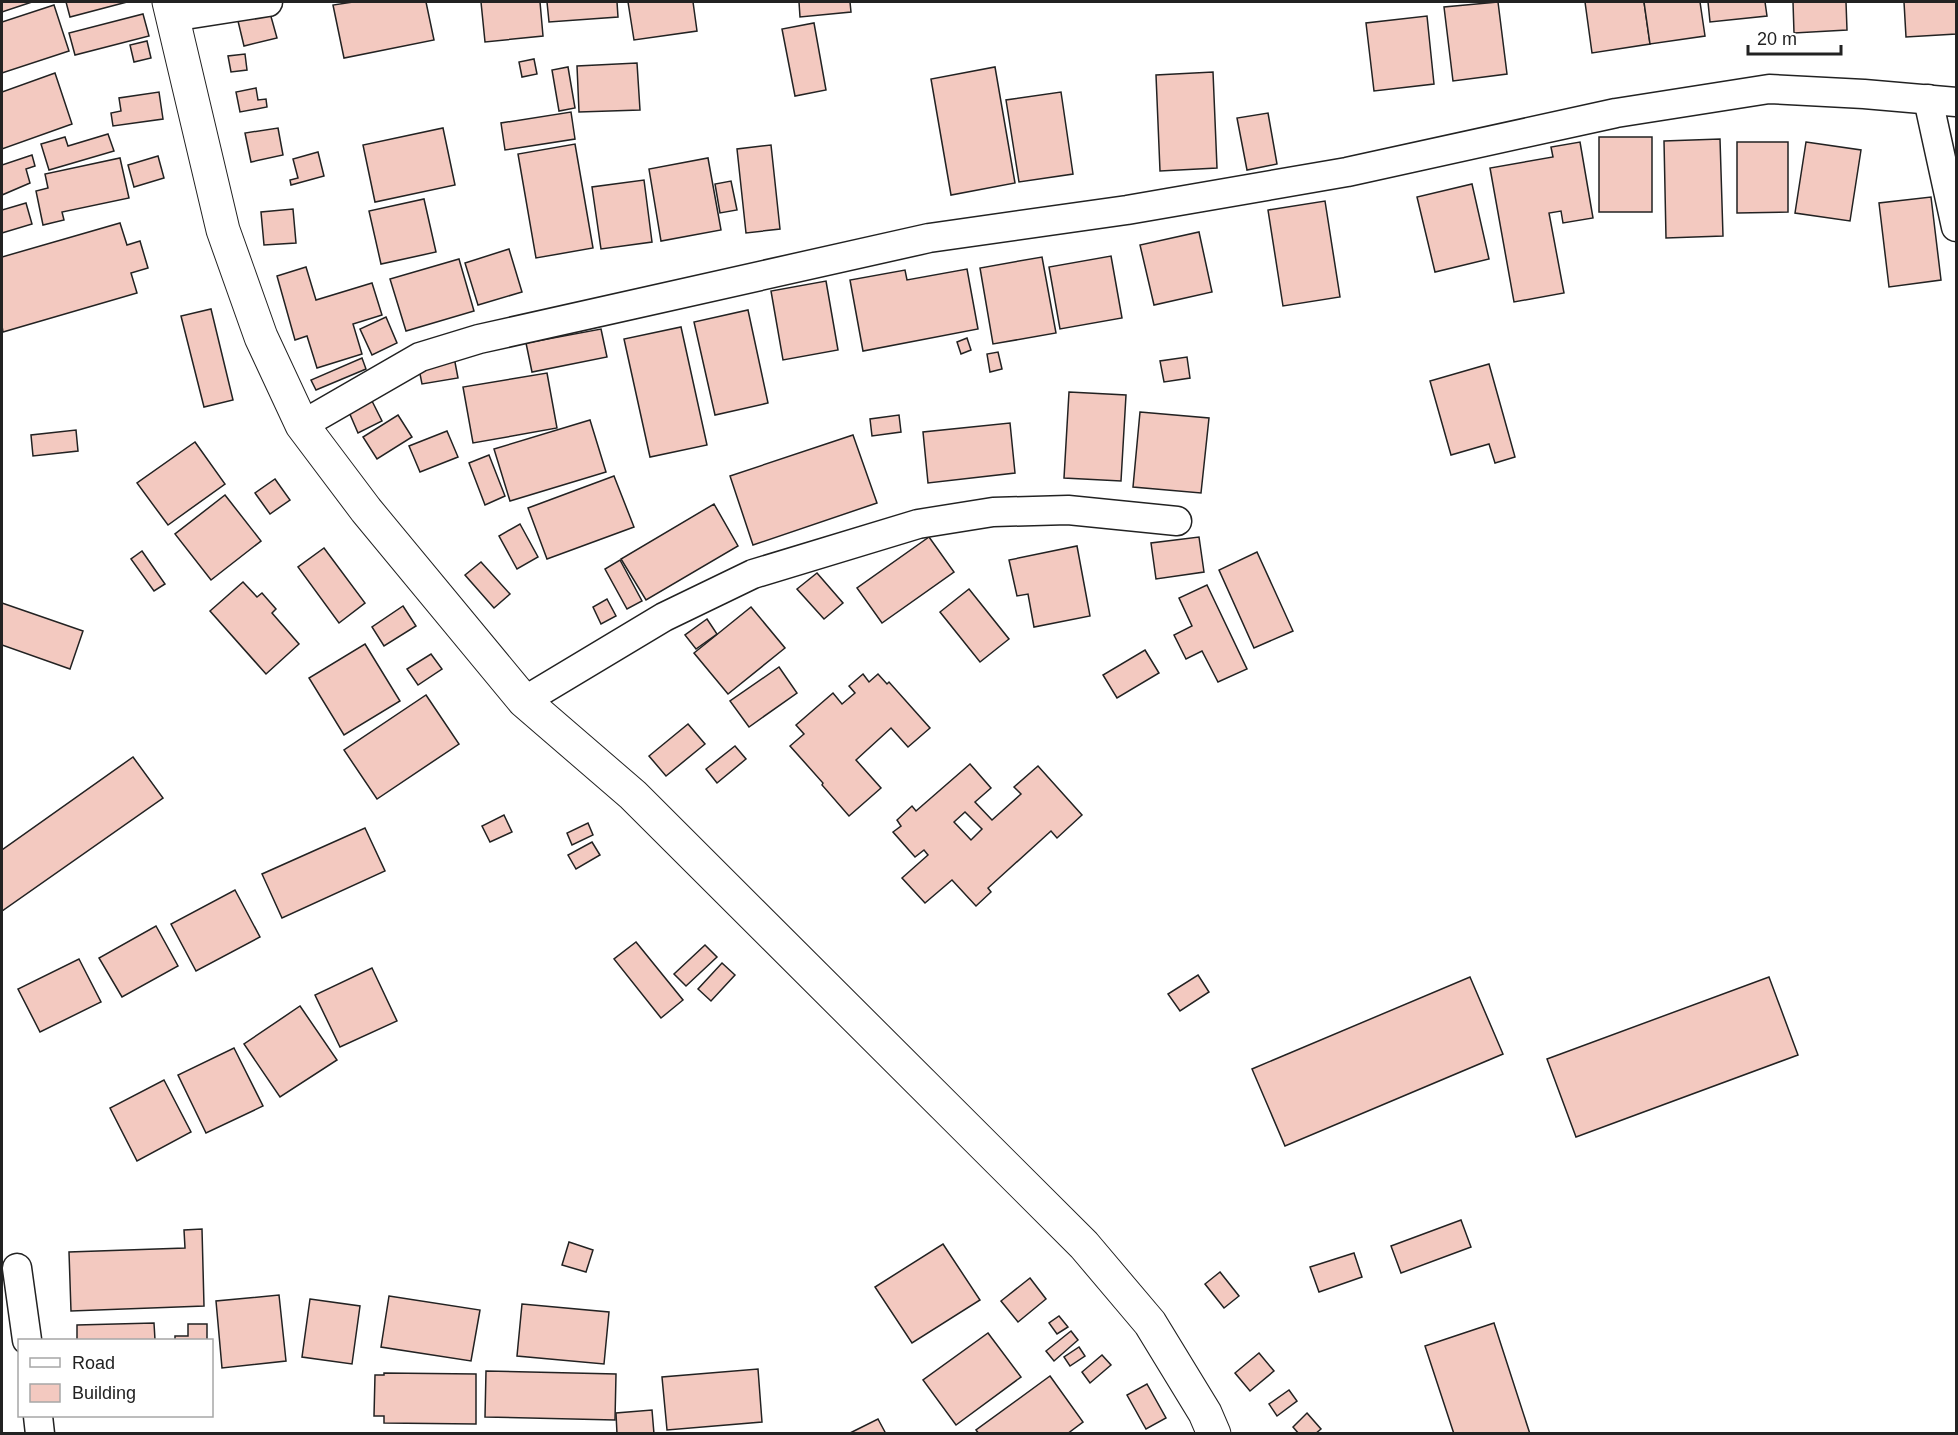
<svg xmlns="http://www.w3.org/2000/svg" width="1958" height="1435" viewBox="0 0 1958 1435" font-family="Arial,sans-serif">
	<rect width="100%" height="100%" fill="#fff"/>
	<g fill="#f3c9c0" stroke="#222" stroke-width="1.5" fill-rule="evenodd">
		<polygon points="2,2 32,2 2,12"/>
		<polygon points="66,2 127,2 70,17"/>
		<polygon points="353,2 426,2 434,40 344,58 333,5"/>
		<polygon points="481,2 540,2 543,36 485,42"/>
		<polygon points="547,2 617,2 618,17 549,22"/>
		<polygon points="628,2 693,2 697,31 634,40"/>
		<polygon points="799,2 850,2 851,12 800,17"/>
		<polygon points="1498,2 1507,74 1453,81 1444,7"/>
		<polygon points="1585,2 1644,2 1650,44 1592,53"/>
		<polygon points="1644,2 1700,2 1705,36 1650,44"/>
		<polygon points="1708,2 1765,2 1767,16 1710,22"/>
		<polygon points="1793,2 1846,2 1847,30 1794,33"/>
		<polygon points="1904,2 1956,2 1956,34 1906,37"/>
		<polygon points="54,5 69,51 2,73 2,22"/>
		<polygon points="270,13 277,38 244,46 238,21"/>
		<polygon points="143,14 149,36 75,55 69,33"/>
		<polygon points="1427,16 1434,84 1374,91 1366,23"/>
		<polygon points="814,23 826,90 795,96 782,29"/>
		<polygon points="147,41 151,58 134,62 130,45"/>
		<polygon points="245,54 247,70 231,72 228,56"/>
		<polygon points="534,59 537,74 522,77 519,62"/>
		<polygon points="637,63 640,110 579,112 577,66"/>
		<polygon points="568,67 575,108 559,111 552,70"/>
		<polygon points="995,67 1015,183 951,195 931,79"/>
		<polygon points="1213,72 1217,168 1160,171 1156,75"/>
		<polygon points="55,73 72,124 2,149 2,92"/>
		<polygon points="256,88 258,100 266,99 267,107 240,112 236,92"/>
		<polygon points="159,92 163,119 113,126 111,113 121,111 119,98"/>
		<polygon points="1061,92 1073,174 1019,182 1006,100"/>
		<polygon points="571,112 575,139 505,150 501,123"/>
		<polygon points="1268,113 1277,164 1247,170 1237,118"/>
		<polygon points="278,128 283,155 251,162 245,133"/>
		<polygon points="443,128 455,185 375,202 363,145"/>
		<polygon points="108,134 114,151 49,170 41,144 65,137 68,146"/>
		<rect x="1599" y="137" width="53" height="75"/>
		<polygon points="1720,139 1723,236 1666,238 1664,141"/>
		<polygon points="1580,142 1593,218 1563,223 1561,211 1549,213 1564,293 1514,302 1490,168 1553,157 1551,147"/>
		<polygon points="1737,142 1788,142 1788,212 1737,213"/>
		<polygon points="1806,142 1861,150 1850,221 1795,213"/>
		<polygon points="575,144 593,248 536,258 518,154"/>
		<polygon points="771,145 780,229 746,233 737,149"/>
		<polygon points="318,152 324,176 291,185 290,180 298,178 293,159"/>
		<polygon points="32,155 35,166 26,169 30,183 2,195 2,165"/>
		<polygon points="158,156 164,178 134,187 128,165"/>
		<polygon points="120,158 129,198 62,212 64,220 43,225 36,191 48,188 45,174"/>
		<polygon points="708,158 721,230 661,241 649,169"/>
		<polygon points="644,180 652,242 601,249 592,187"/>
		<polygon points="731,181 737,210 720,213 715,184"/>
		<polygon points="1472,184 1489,259 1435,272 1417,197"/>
		<polygon points="1931,197 1941,280 1889,287 1879,203"/>
		<polygon points="424,199 436,252 381,264 369,211"/>
		<polygon points="1325,201 1340,297 1283,306 1268,210"/>
		<polygon points="26,203 32,224 2,233 2,210"/>
		<polygon points="293,209 296,243 264,245 261,212"/>
		<polygon points="120,223 127,245 140,241 148,268 131,273 137,293 3,332 2,326 2,257"/>
		<polygon points="1199,232 1212,292 1154,305 1140,245"/>
		<polygon points="509,249 522,292 478,305 465,263"/>
		<polygon points="1111,256 1122,318 1060,329 1049,267"/>
		<polygon points="1042,257 1056,333 993,344 980,268"/>
		<polygon points="459,259 474,311 406,331 390,279"/>
		<polygon points="306,267 316,300 372,283 382,315 353,324 362,354 317,368 307,336 295,340 277,276"/>
		<polygon points="967,269 978,329 863,351 850,280 905,270 907,280"/>
		<polygon points="826,281 838,350 783,360 771,291"/>
		<polygon points="211,309 233,400 204,407 181,316"/>
		<polygon points="748,310 768,403 715,415 694,322"/>
		<polygon points="386,317 397,343 372,355 360,329"/>
		<polygon points="681,327 707,445 650,457 624,339"/>
		<polygon points="601,329 607,357 532,372 526,343"/>
		<polygon points="967,338 971,350 961,354 957,342"/>
		<polygon points="998,352 1002,369 990,372 987,354"/>
		<polygon points="454,357 458,378 422,384 418,364"/>
		<polygon points="1187,357 1190,378 1164,382 1160,361"/>
		<polygon points="362,358 366,369 316,390 311,380"/>
		<polygon points="1489,364 1515,457 1495,463 1489,444 1451,455 1430,381"/>
		<polygon points="547,373 557,428 473,443 463,387"/>
		<polygon points="1069,392 1126,395 1121,481 1064,478"/>
		<polygon points="372,401 382,421 358,433 349,412"/>
		<polygon points="1140,412 1209,418 1201,493 1133,487"/>
		<polygon points="398,415 412,437 377,459 363,437"/>
		<polygon points="899,415 901,432 872,436 870,419"/>
		<polygon points="590,420 606,472 510,501 494,449"/>
		<polygon points="1010,423 1015,473 928,483 923,432"/>
		<polygon points="76,430 78,451 33,456 31,435"/>
		<polygon points="447,431 458,457 420,472 409,446"/>
		<polygon points="853,435 877,503 753,545 730,476"/>
		<polygon points="195,442 225,484 168,525 137,483"/>
		<polygon points="489,455 505,496 485,505 469,463"/>
		<polygon points="614,476 634,527 547,559 528,508"/>
		<polygon points="275,479 290,500 270,514 255,493"/>
		<polygon points="225,495 261,541 211,580 175,534"/>
		<polygon points="714,504 738,546 646,600 621,559"/>
		<polygon points="520,524 538,557 517,569 499,536"/>
		<polygon points="929,537 954,572 882,623 857,588"/>
		<polygon points="1199,537 1204,572 1156,579 1151,543"/>
		<polygon points="1077,546 1090,616 1034,627 1028,594 1017,596 1009,560"/>
		<polygon points="324,548 365,603 339,623 298,567"/>
		<polygon points="142,551 165,584 154,591 131,559"/>
		<polygon points="1257,552 1293,631 1254,648 1219,570"/>
		<polygon points="620,560 642,601 627,609 605,569"/>
		<polygon points="481,562 510,594 494,608 465,575"/>
		<polygon points="817,573 843,603 824,619 797,589"/>
		<polygon points="243,582 257,597 262,593 276,609 272,613 299,644 266,674 210,611"/>
		<polygon points="1207,585 1247,669 1218,682 1202,651 1186,659 1174,635 1192,626 1179,598"/>
		<polygon points="969,589 1009,639 980,662 940,612"/>
		<polygon points="607,599 616,616 601,624 593,607"/>
		<polygon points="2,603 83,631 70,669 2,645"/>
		<polygon points="403,606 416,626 384,646 372,627"/>
		<polygon points="751,607 785,648 728,694 694,653"/>
		<polygon points="707,619 717,634 696,649 685,635"/>
		<polygon points="365,644 400,701 344,735 309,678"/>
		<polygon points="1145,650 1159,673 1117,698 1103,675"/>
		<polygon points="431,654 442,669 418,685 407,669"/>
		<polygon points="779,667 797,693 749,727 730,701"/>
		<polygon points="863,674 869,682 878,674 887,684 889,682 930,728 908,747 891,728 856,760 881,788 849,816 822,785 823,783 790,746 804,734 796,725 833,693 842,704 855,693 849,686"/>
		<polygon points="426,695 459,744 377,799 344,750"/>
		<polygon points="688,724 705,744 666,776 649,756"/>
		<polygon points="735,746 746,759 717,783 706,769"/>
		<polygon points="133,757 163,798 2,911 2,850"/>
		<path d="M970,764l21,24 -16,14 17,18 29,-26 -7,-7 24,-21 44,49 -25,23 -6,-7 -63,57 3,4 -15,14 -24,-26 -27,23 -23,-25 26,-23 -4,-5 -9,7 -22,-25 8,-6 -4,-6 15,-14 4,5zM965,812l17,17 -11,11 -17,-18z"/>
		<polygon points="504,815 512,832 490,842 482,826"/>
		<polygon points="588,823 593,835 572,845 567,833"/>
		<polygon points="365,828 385,871 282,918 262,874"/>
		<polygon points="592,842 600,855 576,869 568,855"/>
		<polygon points="235,890 260,937 196,971 171,924"/>
		<polygon points="156,926 178,966 122,997 99,958"/>
		<polygon points="636,942 683,1000 661,1018 614,959"/>
		<polygon points="705,945 717,957 686,986 674,974"/>
		<polygon points="79,959 101,1002 40,1032 18,989"/>
		<polygon points="722,963 735,975 711,1001 698,989"/>
		<polygon points="372,968 397,1021 340,1047 315,995"/>
		<polygon points="1198,975 1209,992 1180,1011 1168,994"/>
		<polygon points="1470,977 1503,1054 1285,1146 1252,1069"/>
		<polygon points="1769,977 1798,1055 1576,1137 1547,1059"/>
		<polygon points="300,1006 337,1060 280,1097 244,1044"/>
		<polygon points="234,1048 263,1106 206,1133 178,1075"/>
		<polygon points="164,1080 191,1132 137,1161 110,1108"/>
		<polygon points="1461,1220 1471,1247 1401,1273 1391,1246"/>
		<polygon points="202,1229 204,1306 71,1311 69,1252 185,1248 184,1230"/>
		<polygon points="569,1242 593,1250 586,1272 562,1265"/>
		<polygon points="943,1244 980,1300 912,1343 875,1287"/>
		<polygon points="1354,1253 1362,1277 1319,1292 1310,1267"/>
		<polygon points="1220,1272 1239,1296 1224,1308 1205,1284"/>
		<polygon points="1030,1278 1046,1299 1018,1322 1001,1301"/>
		<polygon points="279,1295 286,1361 222,1368 216,1301"/>
		<polygon points="389,1296 480,1310 471,1361 381,1347"/>
		<polygon points="310,1299 360,1306 352,1364 302,1357"/>
		<polygon points="522,1304 609,1312 604,1364 517,1356"/>
		<polygon points="1059,1316 1068,1327 1057,1334 1049,1323"/>
		<polygon points="154,1323 155,1340 77,1340 77,1325"/>
		<polygon points="1494,1323 1530,1434 1454,1434 1425,1346"/>
		<polygon points="188,1324 207,1324 207,1340 175,1340 175,1336 188,1336"/>
		<polygon points="1071,1331 1078,1340 1054,1361 1046,1351"/>
		<polygon points="988,1333 1021,1377 956,1425 923,1380"/>
		<polygon points="1079,1347 1085,1356 1070,1366 1064,1357"/>
		<polygon points="1259,1353 1274,1371 1250,1391 1235,1373"/>
		<polygon points="1102,1355 1111,1365 1090,1383 1082,1372"/>
		<polygon points="758,1369 762,1422 667,1430 662,1377"/>
		<polygon points="486,1371 616,1374 615,1420 485,1417"/>
		<polygon points="384,1373 476,1374 476,1424 384,1423 384,1416 374,1416 375,1375 384,1375"/>
		<polygon points="1050,1376 1083,1422 1067,1434 979,1434 976,1430"/>
		<polygon points="1147,1384 1166,1418 1146,1429 1127,1395"/>
		<polygon points="1289,1390 1297,1401 1277,1416 1269,1404"/>
		<polygon points="652,1410 654,1434 617,1434 616,1413"/>
		<polygon points="1307,1413 1321,1429 1315,1434 1299,1434 1293,1427"/>
		<polygon points="878,1419 886,1434 848,1434"/>
	</g>
	<g fill="none" stroke-linecap="round" stroke-linejoin="round">
		<g stroke="#222" stroke-width="31">
			<g id="minor">
				<polyline points="172,17 268,2"/>
				<polyline points="1928,99 1956,227"/>
				<polyline points="302,425 420,357 479,339 929,238 1127,210 1347,172 1616,113 1769,89 1864,94 1956,102"/>
				<polyline points="524,701 664,617 753,574 918,524 993,512 1068,510 1177,521"/>
				<polyline points="17,1268 27,1340"/>
				<polyline points="38,1416 40,1434"/>
			</g>
		</g>
		<g stroke="#222" stroke-width="35">
			<polyline id="secondary" points="169,2 223,230 261,337 302,425 366,510 524,701 633,795 1084,1245 1150,1323 1205,1413 1214,1434"/>
		</g>
		<use href="#minor" stroke="#fff" stroke-width="28"/>
		<use href="#secondary" stroke="#fff" stroke-width="33"/>
	</g>
	<rect width="1958" height="1435" fill="none" stroke="#222222" stroke-width="6"/>
	<rect x="18" y="1339" width="195" height="78" fill="#ffffff" stroke="#a7a7a7" stroke-width="1.5"/>
	<rect x="30" y="1358" width="30" height="9" fill="#ffffff" stroke="#a7a7a7" stroke-width="1.5"/>
	<text x="72" y="1369" font-size="18" fill="#222222">Road</text>
	<rect x="30" y="1384" width="30" height="18" fill="#f3c9c0" stroke="#a7a7a7" stroke-width="1.5"/>
	<text x="72" y="1399" font-size="18" fill="#222222">Building</text>
	<path d="M1748 45v9h93v-9" fill="none" stroke="#222222" stroke-width="3"/>
	<text x="1757" y="45" font-size="18" fill="#222222" stroke="#ffffff" stroke-width="4.5" paint-order="stroke">20 m</text>
</svg>
